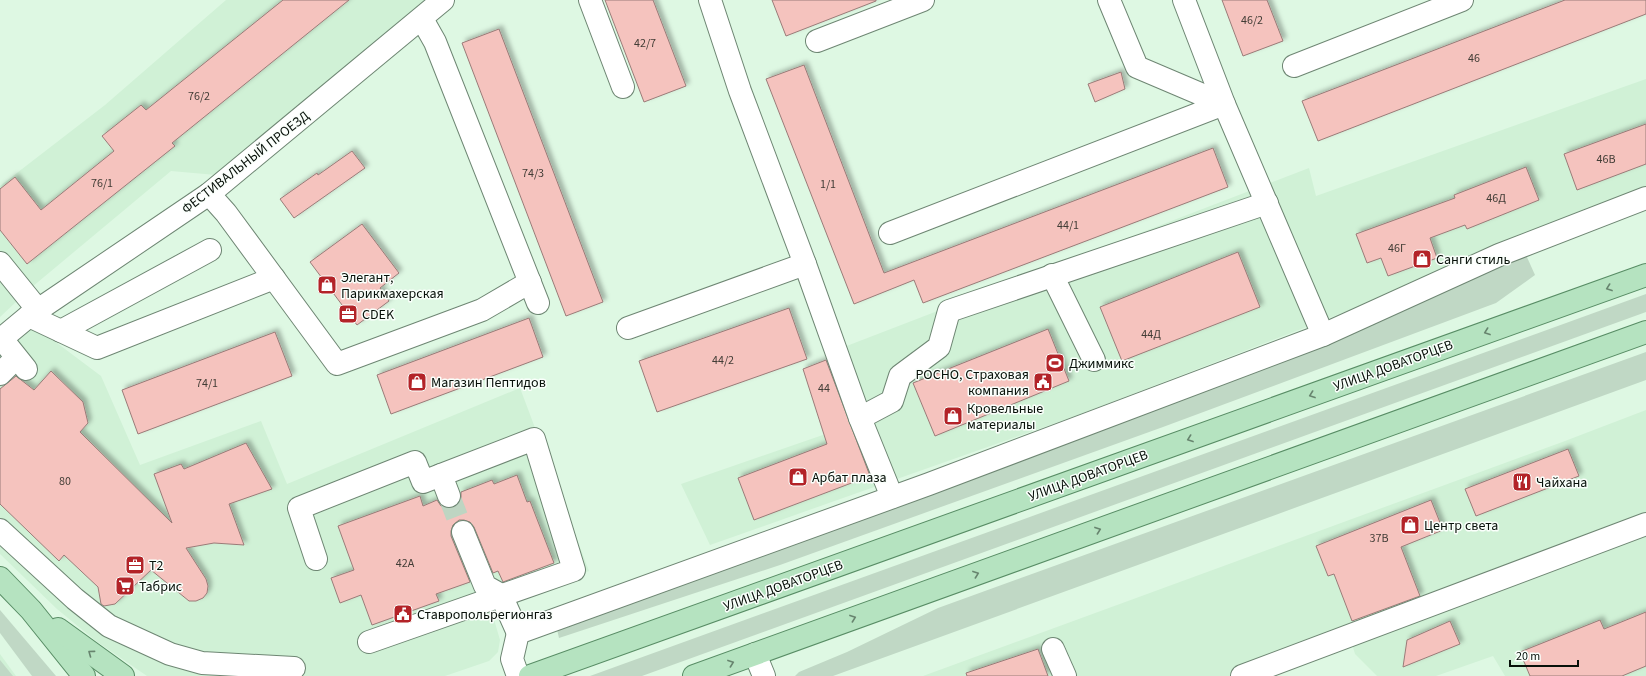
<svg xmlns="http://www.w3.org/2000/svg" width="1646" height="676" viewBox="0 0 1646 676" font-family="'Source Sans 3',sans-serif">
	<defs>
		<filter id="shadow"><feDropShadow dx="3.5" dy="-3.5" stdDeviation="2" flood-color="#0004"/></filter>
	</defs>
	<rect width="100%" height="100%" fill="#def8e3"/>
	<g fill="#d0f1d6">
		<polygon points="226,0 431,0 216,175 171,171 32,287 0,317 0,186 105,105"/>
		<polygon points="1646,79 1646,193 1304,328 1078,415 710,545 681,484 872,418 844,347 1309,168 1316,196"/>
		<polygon points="35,320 49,337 101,376 140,465 261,421 287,484 520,388 589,571 490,606 500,640 498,652 489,661 445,676 147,676 96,641 57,609 0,554 0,347"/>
		<polygon points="1646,410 1646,676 1505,676 1493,656 1436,676 1377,676 1355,654 1349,634 1238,676 923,676 1565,441"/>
		<polygon points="0,654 16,676 0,676"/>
	</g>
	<g fill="#c0d8c5">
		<polygon points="1526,255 1535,275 1496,303 1163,427 780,565 559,638 556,625"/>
		<polygon points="1646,294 1646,312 642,676 590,676"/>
		<polygon points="1646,352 1646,380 833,676 795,676 799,672 847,652 938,608"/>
		<polygon points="0,610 56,676 32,676 0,633"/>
		<polygon points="0,660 13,676 0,676"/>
	</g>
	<g fill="#f5c3be" stroke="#9a7b78" filter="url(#shadow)">
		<polygon points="283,0 349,0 172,143 175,146 27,264 0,230 0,189 15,177 41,210 114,151 102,136 141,105 146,110"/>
		<polygon points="605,0 653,0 686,86 644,102"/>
		<polygon points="772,0 876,0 876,1 786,36"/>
		<polygon points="1222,0 1267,0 1283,41 1243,56"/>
		<polygon points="1565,0 1646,0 1646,14 1318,141 1302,101"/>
		<polygon points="499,29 603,302 566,316 462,43"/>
		<polygon points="804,65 884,273 1213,148 1228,187 923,303 914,280 854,304 766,79"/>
		<polygon points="1121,72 1125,89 1095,102 1088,84"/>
		<polygon points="1646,124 1646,164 1577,190 1564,154"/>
		<polygon points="352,151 365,168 294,218 280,199 317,173 318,175"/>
		<polygon points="1526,167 1539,200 1467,229 1465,225 1430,238 1437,258 1388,276 1381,258 1367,263 1356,234 1455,198 1454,195"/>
		<polygon points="362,224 399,273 380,288 389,301 357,325 310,262"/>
		<polygon points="1238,252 1260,307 1122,361 1100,307"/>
		<polygon points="789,308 807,359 657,412 639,361"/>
		<polygon points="529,318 543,357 391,414 377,375"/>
		<polygon points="1048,329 1069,381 935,436 913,383"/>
		<polygon points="275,332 292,376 138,434 122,390"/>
		<polygon points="826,360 870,476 754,520 738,478 827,444 803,369"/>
		<polygon points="51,371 83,402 88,423 80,432 172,523 154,474 181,464 184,469 246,443 272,489 229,504 244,545 214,543 186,548 206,579 208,586 207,593 203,598 196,601 189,601 151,570 115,604 104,606 101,604 98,587 64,555 59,561 0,504 0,389 16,376 34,390"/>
		<polygon points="1568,449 1579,476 1476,516 1465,489"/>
		<polygon points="517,475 527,502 530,501 554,563 503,582 498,571 493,573 474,527 470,522 464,520 459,520 453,525 451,531 451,536 470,582 436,594 439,601 372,625 361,595 340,603 331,578 354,570 338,526 420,496 423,506 437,500 441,506 447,508 453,508 459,504 461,498 461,492 492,480 494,484"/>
		<polygon points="1431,500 1443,530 1401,547 1420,596 1352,621 1334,574 1328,576 1316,546"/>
		<polygon points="1646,612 1646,666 1622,676 1530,676 1520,652 1600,620 1604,629"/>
		<polygon points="1450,621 1460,644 1403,667 1407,640"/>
		<polygon points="1038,649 1048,676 967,676 966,673"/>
	</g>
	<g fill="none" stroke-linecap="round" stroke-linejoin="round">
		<polyline stroke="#bed5c2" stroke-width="22" stroke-dasharray="22 11" stroke-linecap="butt" points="449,496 463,532"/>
		<g stroke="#6e8673" stroke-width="24">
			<g id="minor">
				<polyline points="590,0 623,87"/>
				<polyline points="710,0 740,91 805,264 860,418 892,497"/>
				<polyline points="1184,0 1224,104 1323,335"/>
				<polyline points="422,19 435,42 538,303"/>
				<polyline points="817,41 923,0"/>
				<polyline points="1294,66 1462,0"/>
				<polyline points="209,194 226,213 337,364 482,310 530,282"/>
				<polyline points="890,233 1224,104 1137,67 1109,0"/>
				<polyline points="0,263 38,310"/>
				<polyline points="1052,275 1094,360"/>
				<polyline points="29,316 97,348 274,278"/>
				<polyline points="628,328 805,264"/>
				<polyline points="61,331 210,250"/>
				<polyline points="2,339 26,369"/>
				<polyline points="0,340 29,316 209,194 443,0"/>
				<polyline points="0,374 16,358"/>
				<polyline points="860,418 892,401 900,376 939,347 949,311 1267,203"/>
				<polyline points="0,530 75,599 109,626 170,654 202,663 294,668"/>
				<polyline points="463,532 485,586 501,595 518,633"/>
				<polyline points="316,559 299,508 415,462 423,482 441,475"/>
				<polyline points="369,642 574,570 534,439 441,475 449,496"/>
				<polyline points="1053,649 1065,676"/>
				<polyline points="755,654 764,676"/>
				<polyline points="518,676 512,659 518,633 929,484 1323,335 1499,255 1646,198"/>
				<polyline points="1242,676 1646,524"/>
			</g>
		</g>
		<g stroke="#588d65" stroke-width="24">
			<g id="major">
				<polyline points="0,578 31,610 84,676"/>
				<polyline points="58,629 123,676"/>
				<polyline points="530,676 1646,275"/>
				<polyline points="694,676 1646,332"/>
			</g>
		</g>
		<use href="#minor" stroke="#fff" stroke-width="22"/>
		<use href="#major" stroke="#b5e3c0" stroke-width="22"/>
	</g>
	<defs><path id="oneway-chevron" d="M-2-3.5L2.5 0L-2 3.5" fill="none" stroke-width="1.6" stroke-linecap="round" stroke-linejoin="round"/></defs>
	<g stroke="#67846e">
		<use href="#oneway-chevron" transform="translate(1609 288) rotate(160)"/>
		<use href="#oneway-chevron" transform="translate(1487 332) rotate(160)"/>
		<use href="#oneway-chevron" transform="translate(1312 395) rotate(160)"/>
		<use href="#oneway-chevron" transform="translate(1190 439) rotate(160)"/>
		<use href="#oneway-chevron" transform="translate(1098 530) rotate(-20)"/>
		<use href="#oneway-chevron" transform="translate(976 574) rotate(-20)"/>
		<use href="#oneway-chevron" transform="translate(853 618) rotate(-20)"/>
		<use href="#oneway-chevron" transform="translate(91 653) rotate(-144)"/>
		<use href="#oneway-chevron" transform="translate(731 663) rotate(-20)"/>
	</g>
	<defs>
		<g id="shop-square" transform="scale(1)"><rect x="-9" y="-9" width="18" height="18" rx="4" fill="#b32328" stroke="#fafffb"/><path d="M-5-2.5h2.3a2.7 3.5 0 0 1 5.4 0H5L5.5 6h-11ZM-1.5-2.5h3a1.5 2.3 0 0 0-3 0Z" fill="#fff"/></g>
		<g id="office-square" transform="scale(1)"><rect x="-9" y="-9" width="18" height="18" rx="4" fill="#b32328" stroke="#fafffb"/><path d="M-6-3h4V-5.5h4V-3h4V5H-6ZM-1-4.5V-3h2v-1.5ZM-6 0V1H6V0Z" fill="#fff"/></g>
		<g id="stadium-square" transform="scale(1)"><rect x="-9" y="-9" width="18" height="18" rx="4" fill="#b32328" stroke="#fafffb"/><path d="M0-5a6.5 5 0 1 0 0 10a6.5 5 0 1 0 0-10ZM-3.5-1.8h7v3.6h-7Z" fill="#fff"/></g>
		<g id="civic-square" transform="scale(1)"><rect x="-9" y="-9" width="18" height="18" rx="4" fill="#b32328" stroke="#fafffb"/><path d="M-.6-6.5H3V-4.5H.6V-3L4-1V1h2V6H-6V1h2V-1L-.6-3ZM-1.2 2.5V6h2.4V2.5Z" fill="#fff"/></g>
		<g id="restaurant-square" transform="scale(1)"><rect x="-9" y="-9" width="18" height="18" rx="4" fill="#b32328" stroke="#fafffb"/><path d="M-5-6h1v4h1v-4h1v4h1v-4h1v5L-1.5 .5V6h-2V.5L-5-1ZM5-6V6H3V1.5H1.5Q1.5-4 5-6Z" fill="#fff"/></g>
		<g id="supermarket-square" transform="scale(1)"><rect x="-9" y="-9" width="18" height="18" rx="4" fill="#b32328" stroke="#fafffb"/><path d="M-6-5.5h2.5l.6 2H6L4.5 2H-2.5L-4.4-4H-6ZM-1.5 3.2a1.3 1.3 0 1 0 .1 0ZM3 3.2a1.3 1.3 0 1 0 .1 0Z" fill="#fff"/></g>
	</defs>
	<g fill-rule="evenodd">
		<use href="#shop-square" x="1422" y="259"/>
		<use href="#shop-square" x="327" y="285"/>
		<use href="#office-square" x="348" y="314"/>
		<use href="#stadium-square" x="1055" y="363"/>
		<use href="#shop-square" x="417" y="382"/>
		<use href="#civic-square" x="1043" y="382"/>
		<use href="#shop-square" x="953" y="416"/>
		<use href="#shop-square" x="798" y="477"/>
		<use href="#restaurant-square" x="1522" y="482"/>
		<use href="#shop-square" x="1410" y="525"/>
		<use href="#office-square" x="135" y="565"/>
		<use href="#supermarket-square" x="125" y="586"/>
		<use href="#civic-square" x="403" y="614"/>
	</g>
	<g text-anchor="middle" stroke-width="3" stroke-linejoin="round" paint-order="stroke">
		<g font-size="12" fill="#423d36">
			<text x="1252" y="24">46/2</text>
			<text x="645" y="47">42/7</text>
			<text x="1474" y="62">46</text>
			<text x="199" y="100">76/2</text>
			<text x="1606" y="163">46В</text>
			<text x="533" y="177">74/3</text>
			<text x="102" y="187">76/1</text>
			<text x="828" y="188">1/1</text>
			<text x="1496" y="202">46Д</text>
			<text x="1068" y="229">44/1</text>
			<text x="1397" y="252">46Г</text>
			<text x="1151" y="338">44Д</text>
			<text x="723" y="364">44/2</text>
			<text x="207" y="387">74/1</text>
			<text x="824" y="392">44</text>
			<text x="65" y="485">80</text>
			<text x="1379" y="542">37В</text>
			<text x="405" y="567">42А</text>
		</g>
		<g font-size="14" fill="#071009" stroke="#fafffb">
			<text transform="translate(245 162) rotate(-38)" y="5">ФЕСТИВАЛЬНЫЙ ПРОЕЗД</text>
			<text transform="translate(1393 365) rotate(-20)" y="5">УЛИЦА ДОВАТОРЦЕВ</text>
			<text transform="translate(1088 475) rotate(-20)" y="5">УЛИЦА ДОВАТОРЦЕВ</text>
			<text transform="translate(783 585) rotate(-20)" y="5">УЛИЦА ДОВАТОРЦЕВ</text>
		</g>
		<g font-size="14" fill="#071009" stroke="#fafffb" text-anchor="start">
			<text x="1436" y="264">Санги стиль</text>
			<text x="341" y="282">Элегант,<tspan x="341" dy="16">Парикмахерская</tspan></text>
			<text x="362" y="319">CDEK</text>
			<text x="1069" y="368">Джиммикс</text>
			<text x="1029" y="379" text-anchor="end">РОСНО, Страховая<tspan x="1029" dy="16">компания</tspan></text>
			<text x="431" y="387">Магазин Пептидов</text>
			<text x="967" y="413">Кровельные<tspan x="967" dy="16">материалы</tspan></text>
			<text x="812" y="482">Арбат плаза</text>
			<text x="1536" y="487">Чайхана</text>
			<text x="1424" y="530">Центр света</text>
			<text x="149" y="570">T2</text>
			<text x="139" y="591">Табрис</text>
			<text x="417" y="619">Ставропольрегионгаз</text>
		</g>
	</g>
	<path d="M1510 660v6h68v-6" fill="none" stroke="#071009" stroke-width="2"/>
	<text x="1516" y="660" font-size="12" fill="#071009" stroke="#fafffb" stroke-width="3" paint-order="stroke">20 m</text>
</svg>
